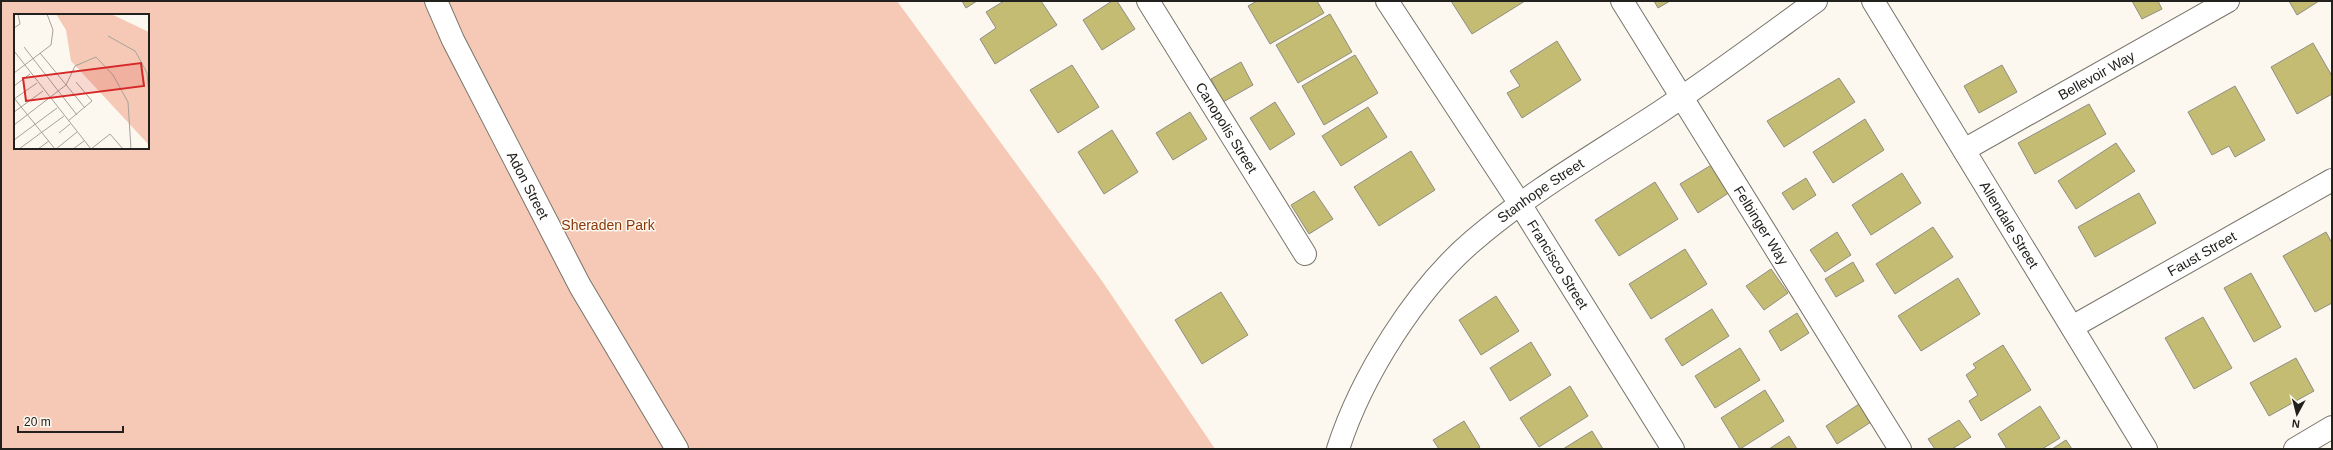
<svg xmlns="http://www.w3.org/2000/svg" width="2333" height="450" viewBox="0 0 2333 450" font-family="Arial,sans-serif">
	<rect width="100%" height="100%" fill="#fdf8ef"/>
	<path fill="#f5c9b6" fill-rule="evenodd" d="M1,1h896l205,280 113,168h-1214zM15,15h133v133h-133z"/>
	<g fill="#c3bc72" stroke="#8f8e85">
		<polygon points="962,1 977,1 966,8"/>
		<polygon points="1004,1 1041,1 1057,25 995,64 980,39 996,28 986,12"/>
		<polygon points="1112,1 1117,1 1135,29 1102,50 1083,20"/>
		<polygon points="1257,1 1317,1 1324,13 1270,44 1248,6"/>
		<polygon points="1451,1 1525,1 1472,34"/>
		<polygon points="1654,1 1670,1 1658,8"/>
		<polygon points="2132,1 2158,1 2162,9 2142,19"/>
		<polygon points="2289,1 2319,1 2297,15"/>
		<polygon points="1330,14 1352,52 1298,83 1276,45"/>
		<polygon points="1557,41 1581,80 1522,118 1507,93 1520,86 1510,71"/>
		<polygon points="2313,43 2332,76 2332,94 2297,114 2271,67"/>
		<polygon points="1355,55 1378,93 1324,125 1302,86"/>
		<polygon points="1241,62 1253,85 1223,102 1211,79"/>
		<polygon points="1072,65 1099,107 1058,133 1030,90"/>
		<polygon points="2002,65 2017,92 1979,113 1964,86"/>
		<polygon points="1839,78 1855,102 1784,147 1767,121"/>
		<polygon points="2235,86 2265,140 2235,157 2229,146 2212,155 2188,112"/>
		<polygon points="1275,102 1295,134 1270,150 1250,118"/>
		<polygon points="2089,104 2106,134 2035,174 2018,143"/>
		<polygon points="1368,107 1387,137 1341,166 1322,136"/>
		<polygon points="1190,112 1207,139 1173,160 1156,133"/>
		<polygon points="1865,119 1884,150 1833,183 1813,152"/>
		<polygon points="1112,130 1138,172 1104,194 1078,152"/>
		<polygon points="2116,143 2135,171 2076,209 2058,181"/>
		<polygon points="1411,151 1435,190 1379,226 1354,187"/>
		<polygon points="1713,164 1730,192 1698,213 1680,184"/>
		<polygon points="1902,173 1921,203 1871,235 1852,205"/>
		<polygon points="1806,178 1816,195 1793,210 1782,193"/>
		<polygon points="1655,182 1678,219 1619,256 1595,220"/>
		<polygon points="1314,191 1333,219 1309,234 1291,205"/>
		<polygon points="2139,193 2156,223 2095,257 2078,227"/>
		<polygon points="1933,227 1953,257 1895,294 1876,264"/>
		<polygon points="1837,232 1851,255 1825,272 1810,250"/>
		<polygon points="2326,232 2332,243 2332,303 2315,312 2283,256"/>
		<polygon points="1685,249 1707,284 1651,319 1629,284"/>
		<polygon points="1853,262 1864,281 1836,297 1825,279"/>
		<polygon points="1771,269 1788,293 1764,310 1746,286"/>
		<polygon points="2251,273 2281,327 2254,342 2224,288"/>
		<polygon points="1958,278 1980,314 1921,351 1898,316"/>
		<polygon points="1221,292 1248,335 1202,364 1175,320"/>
		<polygon points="1496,296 1519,331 1481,355 1459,320"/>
		<polygon points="1712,309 1729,336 1682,366 1665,339"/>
		<polygon points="1797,313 1809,333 1781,351 1769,331"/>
		<polygon points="2203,317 2232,368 2194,389 2165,338"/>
		<polygon points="1531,342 1551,375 1510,401 1490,368"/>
		<polygon points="2003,345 2031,390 1981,421 1969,401 1978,395 1966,375 1976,368 1973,364"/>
		<polygon points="1740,348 1760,380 1715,408 1695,376"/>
		<polygon points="2296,358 2314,391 2269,416 2250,383"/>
		<polygon points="1570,386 1588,416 1539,447 1520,418"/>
		<polygon points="1765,390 1784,421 1740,449 1721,418"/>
		<polygon points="1859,404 1871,422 1837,444 1826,426"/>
		<polygon points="2040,406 2060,438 2042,449 2007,449 1998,434"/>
		<polygon points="1959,420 1971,437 1952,449 1935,449 1928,439"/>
		<polygon points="1464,421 1480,447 1477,449 1439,449 1433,440"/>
		<polygon points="1592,431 1603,449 1563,449"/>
		<polygon points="1789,436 1797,449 1769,449"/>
		<polygon points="2066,440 2072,449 2052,449"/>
	</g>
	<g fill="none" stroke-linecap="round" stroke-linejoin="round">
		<g stroke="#78746b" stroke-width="24">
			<g id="minor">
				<path id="s1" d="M436,1l17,39 127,246 97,163"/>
				<path id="s2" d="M1148,1l157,253"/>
				<path id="s3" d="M1387,1l133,203 153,245"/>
				<path id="s4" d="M1622,1l278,448"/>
				<path id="s5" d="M1873,1l273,448"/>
				<path id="s6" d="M1964,150l264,-149"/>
				<path id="s7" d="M2072,327l260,-147"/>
				<path id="s8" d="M1338,449c23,-72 78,-160 136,-209 57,-49 124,-87 186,-128 53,-35 105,-74 156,-111"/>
				<polyline points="2295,449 2332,427"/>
			</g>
		</g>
		<use href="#minor" stroke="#fff" stroke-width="22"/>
	</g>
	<g text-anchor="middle" stroke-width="3" stroke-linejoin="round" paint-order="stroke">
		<g font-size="14" fill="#22211d" stroke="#fdf8ef">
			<text dy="5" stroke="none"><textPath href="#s6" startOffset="152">Bellevoir Way</textPath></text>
			<text dy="5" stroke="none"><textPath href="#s2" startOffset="149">Canopolis Street</textPath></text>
			<text dy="5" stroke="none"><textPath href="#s1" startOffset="206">Adon Street</textPath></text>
			<text dy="5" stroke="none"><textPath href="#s8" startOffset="335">Stanhope Street</textPath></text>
			<text dy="5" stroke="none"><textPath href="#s4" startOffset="264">Felbinger Way</textPath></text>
			<text dy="5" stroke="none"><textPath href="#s5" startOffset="262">Allendale Street</textPath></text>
			<text dy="5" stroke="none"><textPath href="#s7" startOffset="149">Faust Street</textPath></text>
			<text dy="5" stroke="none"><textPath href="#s3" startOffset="314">Francisco Street</textPath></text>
		</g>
		<g font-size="14" fill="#8b3708" stroke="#fdf8ef">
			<text x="608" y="230">Sheraden Park</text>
		</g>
	</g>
	<g transform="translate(14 14)">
		<rect width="135" height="135" fill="#fdf8ef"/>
		<path d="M42,0h55l38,18v113l-78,-84 -5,-31z" fill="#f5c9b6"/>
		<path fill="none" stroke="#a5a29b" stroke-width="1" d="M0,14l6,-4 -2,-10M94,22l27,15 3,5 9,17 2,23M10,33l53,68M0,37l77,98 19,-15 13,15M26,39l45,55M0,59l37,-28 2,-15 -6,-16M0,72l16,-12M0,84l41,51M0,85l23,-16M0,98l29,-21M54,107l24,-20 -16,-19M0,111l52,-40 9,-19 21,-9 17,18 15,27 3,47M45,119l11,-9M0,126l43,-32M5,135l45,-33M24,135l11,-8M42,135l21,-17M59,135l11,-8"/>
		<path fill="#d62828" fill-opacity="0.15" stroke="#d62828" stroke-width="2" d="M127,49l3,23 -118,15 -3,-23z"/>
		<rect width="135" height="135" fill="none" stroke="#22211d" stroke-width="2"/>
	</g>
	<rect width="2333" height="450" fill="none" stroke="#22211d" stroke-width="4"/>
	<g transform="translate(2297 414) rotate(187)" stroke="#fdf8ef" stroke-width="3" paint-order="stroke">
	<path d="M0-3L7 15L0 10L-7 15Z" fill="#22211d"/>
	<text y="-6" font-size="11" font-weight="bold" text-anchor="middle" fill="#22211d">N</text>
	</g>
	<path d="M18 426v6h105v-6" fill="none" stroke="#22211d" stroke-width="2"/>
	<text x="24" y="426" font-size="12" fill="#22211d" stroke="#fdf8ef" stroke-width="3" paint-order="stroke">20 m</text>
</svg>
